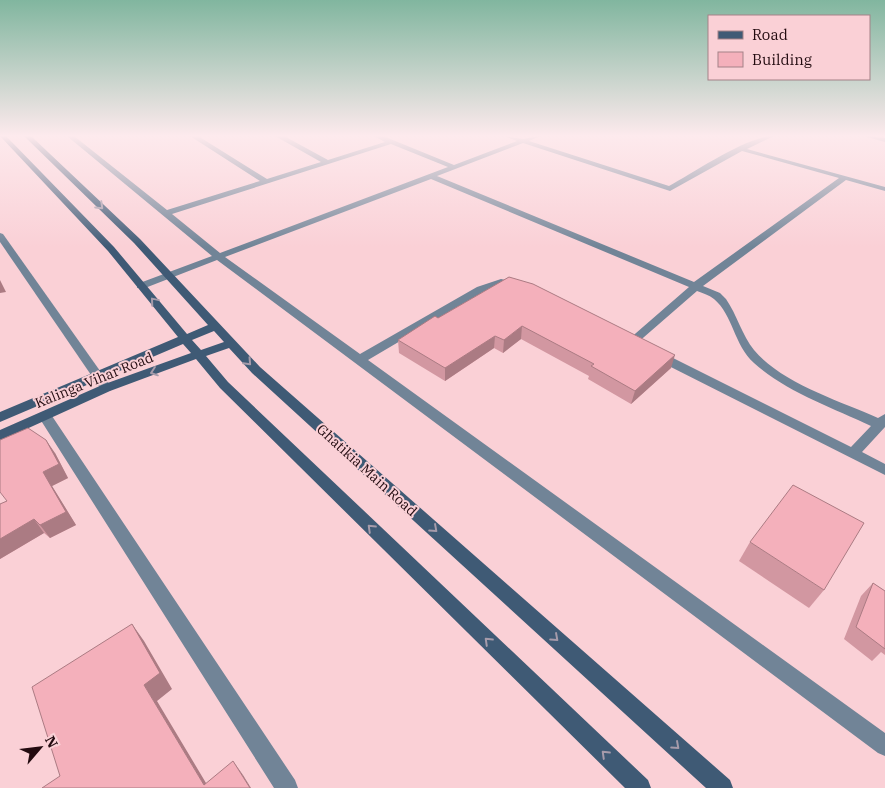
<svg xmlns="http://www.w3.org/2000/svg" width="885" height="788" viewBox="0 0 885 788" font-family="'IBM Plex Serif',serif">
	<rect width="100%" height="100%" fill="#fad0d6"/>
	<g fill="none" stroke-linecap="round" stroke-linejoin="round">
		<g fill="#718497" fill-rule="evenodd">
			<path d="M67,136h7l93,74 93,-29 -70,-45h8l69,43 54,-17 -46,-26h9l44,24 57,-18 -11,-6h9l71,29 63,-24 -13,-5 19,3 17,-3 -11,5 140,45c26,-14 78,-50 105,-50l-27,13 138,38v4l-39,-11 -143,106 17,7 6,6c11,16 16,36 28,51 27,33 86,51 124,68l7,-4v13l-23,25 23,12v11l-232,-117 -2,-3 2,-3h8l190,95 20,-21c-40,-19 -85,-34 -117,-63 -20,-18 -21,-48 -40,-64 -5,-4 -12,-6 -17,-8l-61,53h-8l-2,-2 2,-2 61,-53 -258,-108 -206,78 135,97 117,-67 24,-8 19,4v4l-18,-2 -17,6 -117,69 517,373v23l-7,-3 -661,-493 -72,28h-8v-4l75,-28zM523,143l147,48 72,-40 97,27 -145,104 -257,-106zM391,144l57,23 -228,86 -48,-39z"/>
			<polygon points="866,136 885,138 885,142 867,137"/>
			<polygon points="0,233 3,234 110,385 112,388 110,391 102,391 0,242"/>
			<polygon points="45,411 50,413 295,780 298,788 274,788 40,419 38,416 40,413"/>
		</g>
		<path fill="#3f5a75" fill-rule="evenodd" d="M0,136h6l108,111 73,87 21,-9 -74,-82 -110,-107h7l109,103 120,128 470,413 3,8h-27l-454,-415 -23,-25 -23,8 22,26 420,398 3,8h-26l-405,-400 -24,-29 -86,32 -110,50v-11l102,-45 89,-32 -8,-9 -183,78v-10l178,-75 -70,-86zM214,331l10,11 -23,8 -9,-10z"/>
	</g>
	<g fill="#d297a1">
		<polygon points="509,277 671,368 631,404 588,379 589,376 521,339 503,353 494,348 445,381 399,353 398,340 438,318"/>
		<polygon points="55,453 68,478 52,486 76,525 50,538 44,533 0,559 0,504 7,501"/>
		<polygon points="750,542 824,590 809,608 739,561"/>
		<polygon points="873,583 885,591 885,655 881,652 872,661 844,639 861,596"/>
	</g>
	<g fill="#ab7b83">
		<polygon points="0,280 6,292 0,293"/>
		<polygon points="522,326 521,339 503,353 504,340"/>
		<polygon points="495,336 494,348 445,381 445,368"/>
		<polygon points="675,355 671,368 631,404 635,391"/>
		<polygon points="46,440 55,453 68,478 52,486 76,525 50,538 40,525"/>
		<polygon points="34,519 44,533 0,559 0,539"/>
		<polygon points="132,624 144,641 172,689 157,701 209,788 204,785 144,685"/>
		<polygon points="233,761 243,775 251,788 250,788"/>
	</g>
	<g fill="#f4b0bb" stroke="#ab7b83">
		<polygon points="509,277 533,284 675,355 635,391 591,366 594,364 522,326 504,340 495,336 445,368 398,340 435,316 438,318"/>
		<polygon points="28,428 46,440 59,464 43,472 66,512 40,525 34,519 0,539 0,504 7,501 0,492 0,440"/>
		<polygon points="793,485 864,523 824,590 750,542"/>
		<polygon points="873,583 885,591 885,649 856,627"/>
		<polygon points="132,624 160,673 144,685 204,785 233,761 250,788 42,788 60,776 32,687"/>
	</g>
	<defs><path id="oneway-chevron" d="M-2-3.5L2.5 0L-2 3.5" fill="none" stroke-width="1.6" stroke-linecap="round" stroke-linejoin="round" transform="scale(1.25)"/></defs>
	<g stroke="#a69baa">
		<use href="#oneway-chevron" transform="translate(100 206) rotate(44)"/>
		<use href="#oneway-chevron" transform="translate(154 301) rotate(-130)"/>
		<use href="#oneway-chevron" transform="translate(248 362) rotate(47)"/>
		<use href="#oneway-chevron" transform="translate(154 372) rotate(161)"/>
		<use href="#oneway-chevron" transform="translate(371 528) rotate(-136)"/>
		<use href="#oneway-chevron" transform="translate(434 529) rotate(42)"/>
		<use href="#oneway-chevron" transform="translate(555 638) rotate(42)"/>
		<use href="#oneway-chevron" transform="translate(488 641) rotate(-136)"/>
		<use href="#oneway-chevron" transform="translate(676 746) rotate(42)"/>
		<use href="#oneway-chevron" transform="translate(605 754) rotate(-136)"/>
	</g>
	<linearGradient id="sky" x2="0" y2="1"><stop stop-color="#81b69f"/><stop offset="0.55" stop-color="#fdeaed"/><stop offset="1" stop-color="#fdeaed" stop-opacity="0"/></linearGradient>
	<rect width="885" height="247" fill="url(#sky)"/>
	<g text-anchor="middle" stroke-width="4" stroke-linejoin="round" paint-order="stroke">
		<g font-size="14" fill="#230b10" stroke="#fad0d6">
			<text transform="translate(94 380) rotate(-22)" y="5">Kalinga Vihar Road</text>
			<text transform="translate(367 470) rotate(42)" y="5">Ghatikia Main Road</text>
		</g>
	</g>
	<rect x="708" y="15" width="162" height="65" fill="#fad0d6" stroke="#a48187"/>
	<rect x="718" y="31" width="25" height="8" fill="#3f5a75" stroke="#a48187"/>
	<text x="752" y="40" font-size="15" fill="#230b10">Road</text>
	<rect x="718" y="52" width="25" height="15" fill="#f4b0bb" stroke="#a48187"/>
	<text x="752" y="65" font-size="15" fill="#230b10">Building</text>
	<g transform="translate(40 748) rotate(62)" stroke="#fad0d6" stroke-width="4" paint-order="stroke">
	<path d="M0-4L9 19L0 12L-9 19Z" fill="#230b10"/>
	<text y="-8" font-size="14" font-weight="bold" text-anchor="middle" fill="#230b10">N</text>
	</g>
</svg>
